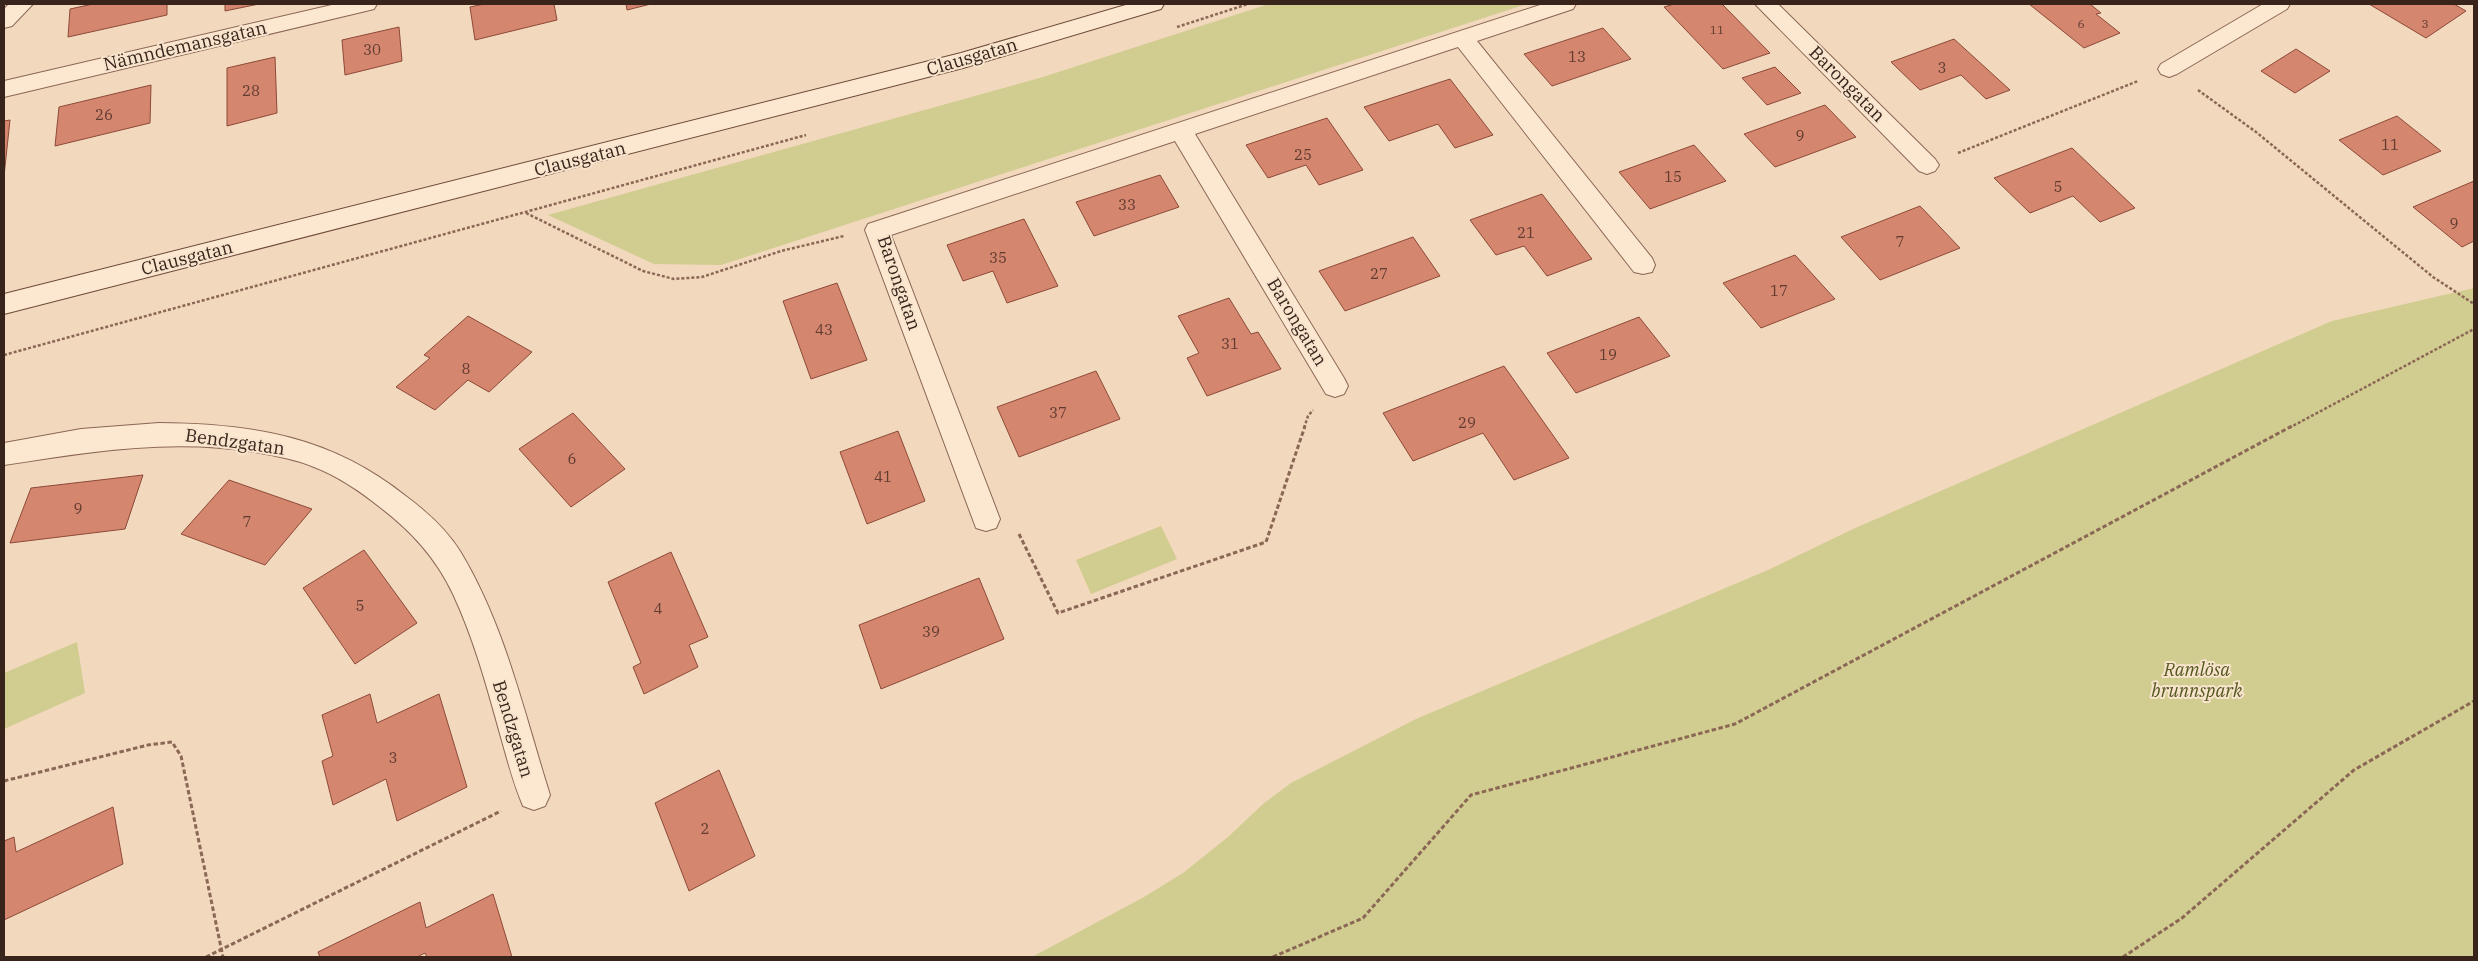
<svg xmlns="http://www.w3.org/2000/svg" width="2478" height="961" viewBox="0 0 2478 961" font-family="'IBM Plex Serif',serif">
	<rect width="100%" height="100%" fill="#f2d8bd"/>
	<g fill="#d1cc90">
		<polygon points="1269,4 1527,4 721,265 654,264 548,215 1043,77"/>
		<polygon points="2474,288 2474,957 1032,957 1144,897 1183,873 1228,837 1263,804 1291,783 1416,719 1768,570 1853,529 2332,321"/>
		<polygon points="1161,526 1177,559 1091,594 1076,560"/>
		<polygon points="77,642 85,693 4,729 4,673"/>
	</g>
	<g fill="#d4866f" stroke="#8d4a38">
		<polygon points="93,4 167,4 167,15 68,37 70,9"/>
		<polygon points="225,4 259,4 225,11"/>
		<polygon points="484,4 554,4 557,20 475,40 470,7"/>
		<polygon points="626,4 651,4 627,10"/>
		<polygon points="1674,4 1722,4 1770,53 1723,69 1664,7"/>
		<polygon points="2029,4 2090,4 2101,13 2096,14 2120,33 2084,48"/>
		<polygon points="2369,4 2454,4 2466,11 2426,38"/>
		<polygon points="399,27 402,61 345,75 342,40"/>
		<polygon points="1603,28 1631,59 1552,86 1524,54"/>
		<polygon points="1954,39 2010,90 1986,99 1961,75 1920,90 1891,62"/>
		<polygon points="2296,49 2330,71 2295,93 2261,71"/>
		<polygon points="275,57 277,113 227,126 227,68"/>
		<polygon points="1775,67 1801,93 1767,105 1742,78"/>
		<polygon points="1450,79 1493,135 1455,148 1438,124 1389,141 1364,107"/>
		<polygon points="151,85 150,123 55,146 59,107"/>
		<polygon points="1825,105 1856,137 1775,167 1744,134"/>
		<polygon points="2397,116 2441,151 2383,175 2339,140"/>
		<polygon points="1327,118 1363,170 1319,185 1306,165 1268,178 1246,145"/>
		<polygon points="10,120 4,176 4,121"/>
		<polygon points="1694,145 1726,181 1650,209 1619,172"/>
		<polygon points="2072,148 2135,208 2100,222 2073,196 2030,213 1994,178"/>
		<polygon points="1160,175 1179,207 1094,236 1076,202"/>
		<polygon points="2474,181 2474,241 2462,247 2413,207"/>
		<polygon points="1542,194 1592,259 1547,276 1524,246 1496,255 1470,220"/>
		<polygon points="1920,206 1960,248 1880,280 1841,237"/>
		<polygon points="1024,219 1058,286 1007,303 993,271 963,281 947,245"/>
		<polygon points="1413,237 1440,276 1345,311 1319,271"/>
		<polygon points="1795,255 1835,299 1761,328 1723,283"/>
		<polygon points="837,283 867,360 811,379 783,301"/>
		<polygon points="1229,298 1251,334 1258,332 1281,369 1207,396 1187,358 1199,353 1178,316"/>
		<polygon points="468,316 532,352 489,392 468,380 435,410 396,387 430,358 424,355"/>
		<polygon points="1639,317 1670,356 1576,393 1547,353"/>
		<polygon points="1504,366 1569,458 1514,480 1483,433 1413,461 1383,413"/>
		<polygon points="1096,371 1120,419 1019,457 997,407"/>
		<polygon points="573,413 625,469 571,507 519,449"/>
		<polygon points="898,431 925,501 867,524 840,452"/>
		<polygon points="143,475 125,529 10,543 31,488"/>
		<polygon points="229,480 312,509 265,565 181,534"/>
		<polygon points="364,550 417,623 355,664 303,588"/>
		<polygon points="671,552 708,637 689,645 698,667 644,694 633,667 641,663 608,582"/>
		<polygon points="979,578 1004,639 881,689 859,625"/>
		<polygon points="370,694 377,723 439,694 467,787 397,821 386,779 333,805 322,761 333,756 322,715"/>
		<polygon points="719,770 755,856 689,891 655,803"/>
		<polygon points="113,807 123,864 4,920 4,841 14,837 16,852"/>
		<polygon points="493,894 512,957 427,957 425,953 417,957 320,957 318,952 420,902 426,928"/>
	</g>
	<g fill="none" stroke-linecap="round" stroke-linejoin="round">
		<g stroke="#8b6755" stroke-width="2">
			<g id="street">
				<polygon points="9,4 33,4 12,26 4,28 4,9"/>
				<polygon points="336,4 377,4 374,9 366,11 4,97 4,81"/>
				<polygon points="1543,4 1576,4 1573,9 1477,41 1652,258 1655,265 1652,272 1643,274 1634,272 1458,47 1195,134 1344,378 1348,386 1344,394 1335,397 1326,394 1175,141 891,235 1000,519 996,528 986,531 976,528 865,230 868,224"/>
				<polygon points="1755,4 1778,4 1935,159 1939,165 1935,171 1927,174 1919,171"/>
				<polygon points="2263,4 2290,4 2287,9 2177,74 2169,77 2161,74 2158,69 2161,64"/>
				<path d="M159,423c95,1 172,13 248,74 20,15 39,32 53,54 45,74 64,162 90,244l-5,11 -11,4 -11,-4c-10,-23 -16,-48 -23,-72 -13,-47 -26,-95 -47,-140 -17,-36 -41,-62 -72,-86 -20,-16 -43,-32 -67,-41 -19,-8 -39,-11 -59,-15 -85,-14 -167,0 -251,13v-22l77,-14z"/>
			</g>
		</g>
		<g stroke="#6d4938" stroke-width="2">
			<polygon id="secondary" points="1129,4 1164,4 1161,9 963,68 4,314 4,294 961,53"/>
		</g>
		<g stroke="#8b6755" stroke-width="2.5" stroke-dasharray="3 2" stroke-linecap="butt">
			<polyline points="1177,27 1248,4"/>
			<polyline points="2198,90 2256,132 2433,277 2474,304"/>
			<polyline points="1958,153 2138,81"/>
			<polyline points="526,213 643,271 674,279 702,277 781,251 844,236"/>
			<polyline points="4,355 806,135"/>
			<polyline points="1304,428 1308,416 1313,410"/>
			<polyline points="2289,428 2474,329"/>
		</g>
		<g stroke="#8b6755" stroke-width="3" stroke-dasharray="4.5 2.5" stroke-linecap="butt">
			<polyline points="1019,534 1058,613 1266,542 1305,426"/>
			<polyline points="4,781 148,745 172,742 181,756 223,957"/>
			<polyline points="206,957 501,811"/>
			<polyline points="1273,957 1363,918 1471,795 1735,724 2292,426"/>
			<polyline points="2123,957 2182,918 2354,770 2474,701"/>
		</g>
		<use href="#street" fill="#fce7d1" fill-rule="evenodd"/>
		<use href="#secondary" fill="#fce7d1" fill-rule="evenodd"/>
	</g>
	<g text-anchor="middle" stroke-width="4" stroke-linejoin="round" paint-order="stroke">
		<g font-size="12" fill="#603c30">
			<text x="2081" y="28">6</text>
			<text x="2425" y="28">3</text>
			<text x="1717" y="34">11</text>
		</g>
		<g font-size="15" fill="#603c30">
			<text x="372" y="55">30</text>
			<text x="1577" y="62">13</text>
			<text x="1942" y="73">3</text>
			<text x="251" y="96">28</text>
			<text x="104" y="120">26</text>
			<text x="1800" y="141">9</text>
			<text x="2390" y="150">11</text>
			<text x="1303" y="160">25</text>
			<text x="1673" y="182">15</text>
			<text x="2058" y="192">5</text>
			<text x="1127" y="210">33</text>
			<text x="2454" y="229">9</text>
			<text x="1526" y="238">21</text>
			<text x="1900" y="247">7</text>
			<text x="998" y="263">35</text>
			<text x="1379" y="279">27</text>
			<text x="1779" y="296">17</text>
			<text x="824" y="335">43</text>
			<text x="1230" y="349">31</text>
			<text x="1608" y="360">19</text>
			<text x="466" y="374">8</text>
			<text x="1058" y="418">37</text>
			<text x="1467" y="428">29</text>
			<text x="572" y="464">6</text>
			<text x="883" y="482">41</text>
			<text x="78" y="514">9</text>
			<text x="247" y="527">7</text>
			<text x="360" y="611">5</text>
			<text x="658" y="614">4</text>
			<text x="931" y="637">39</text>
			<text x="393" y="763">3</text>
			<text x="705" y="834">2</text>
		</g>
		<g font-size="18" fill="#39241b" stroke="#f8e4cd">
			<text transform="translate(185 46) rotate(-13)" y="6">Nämndemansgatan</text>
			<text transform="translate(972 57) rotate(-16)" y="6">Clausgatan</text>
			<text transform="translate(1847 84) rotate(45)" y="6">Barongatan</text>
			<text transform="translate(580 159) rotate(-14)" y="6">Clausgatan</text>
			<text transform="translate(187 258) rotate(-14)" y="6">Clausgatan</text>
			<text transform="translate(899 283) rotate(71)" y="6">Barongatan</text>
			<text transform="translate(1297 322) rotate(59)" y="6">Barongatan</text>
			<text transform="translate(235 442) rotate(8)" y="6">Bendzgatan</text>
			<text transform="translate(513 729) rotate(73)" y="6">Bendzgatan</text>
		</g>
		<g font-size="18" font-style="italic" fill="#54581f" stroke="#f8e4cd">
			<text x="2197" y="676">Ramlösa<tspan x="2197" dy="21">brunnspark</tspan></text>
		</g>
	</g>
	<rect width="2478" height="961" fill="none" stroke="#39241b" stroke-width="10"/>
</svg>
